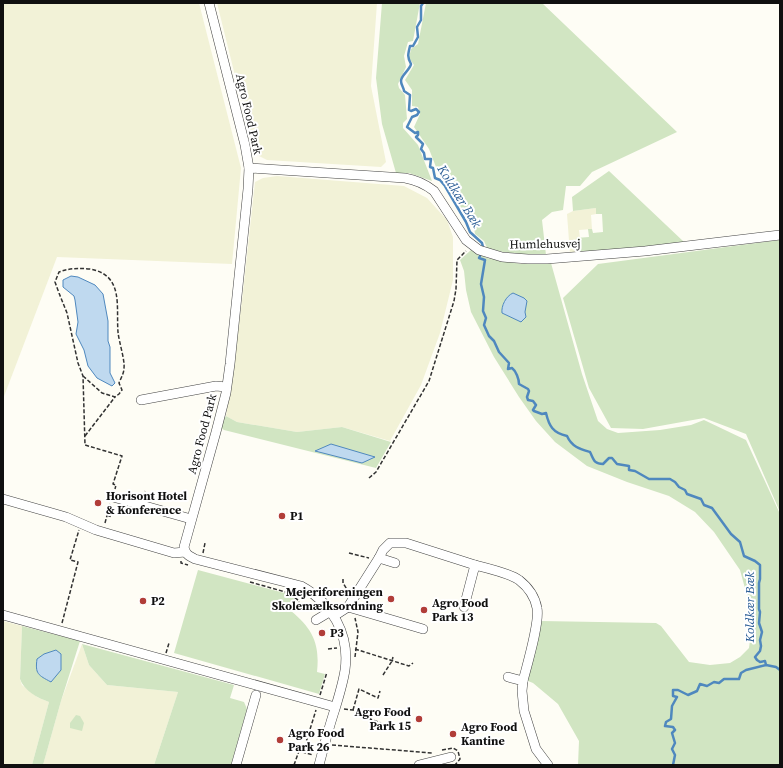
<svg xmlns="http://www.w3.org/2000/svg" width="783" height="768" viewBox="0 0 783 768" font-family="'Source Serif 4',serif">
	<rect width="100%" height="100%" fill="#fefdf5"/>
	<g fill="#f2f2d7">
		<polygon points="3,3 199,3 241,168 232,264 57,257 3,399"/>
		<polygon points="217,3 377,3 371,86 386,162 381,167 267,160 259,156 252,144"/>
		<polygon points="277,176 404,186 427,198 447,220 453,237 453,280 440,333 421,385 390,441 342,427 297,432 237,422 226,416 242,301 255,182 263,178"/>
		<polygon points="596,208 596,214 591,215 592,229 579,230 580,238 576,238 579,254 570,254 567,214 573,211"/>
		<polygon points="3,621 22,626 20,679 22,685 37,697 49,702 32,765 3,765"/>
		<polygon points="82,644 89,665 107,685 178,692 154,765 43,765 61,701"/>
	</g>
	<g fill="#d1e5c2">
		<polygon points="382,3 420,3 413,41 408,42 404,56 406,67 398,84 399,88 405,95 407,119 403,123 403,128 418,145 432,181 409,173 396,173 382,124 376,78"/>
		<path d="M426,3h116l135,129 -85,40 -12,14h-14l-3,24 -11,2 -10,8 4,35c-23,0 -38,-1 -59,-7l-3,-7 -9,-7 -1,-6 -38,-61 -7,-18 -15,-22 6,-13 -2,-7 -6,-1v-16l-7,-10 9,-15 -5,-7 2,-9 7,-5z"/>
		<polygon points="609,171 684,242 579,254 576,248 576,238 589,237 588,229 592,229 593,233 603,232 602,214 596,214 596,208 573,211 572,197"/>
		<polygon points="780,240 780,512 746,434 704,418 643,429 611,428 589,388 563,298 598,264"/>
		<polygon points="471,250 487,258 521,264 551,263 582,374 598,421 607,429 618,433 660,430 691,425 704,420 746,440 780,514 780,765 578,765 579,741 558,704 533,683 528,681 541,621 656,623 661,626 689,662 710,665 730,663 740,657 749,648 752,624 749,603 740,570 714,532 695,512 669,496 627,482 587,466 555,442 536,421 519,397 494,357 471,312 466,290 464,271 460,260"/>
		<polygon points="226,416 237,422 297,432 342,427 391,442 376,468 224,430 221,428 223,420"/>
		<path d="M198,570l90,24 9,7 -6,10c22,18 29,33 26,61l8,2 -6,20 -145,-41z"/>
		<path d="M22,626l58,15 -19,60 -18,64h-11l17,-63c-11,-4 -25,-11 -29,-23z"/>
		<polygon points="82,644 234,685 230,698 244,702 247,709 231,765 154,765 178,692 107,685 89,665"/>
		<polygon points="76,715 80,716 84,723 82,731 70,728 70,723"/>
	</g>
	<g fill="#bfd9ef" stroke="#4f88be">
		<polygon points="71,276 78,277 95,285 103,294 108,321 108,341 110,347 110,373 115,383 112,386 97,378 88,366 84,350 76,334 78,322 75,300 74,296 63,287 63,280"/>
		<path d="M513,293l11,5 3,3 -2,11 1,5 -5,5 -19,-9c-1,-7 4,-17 11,-20z"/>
		<polygon points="331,444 375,457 362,463 315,451"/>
		<path d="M56,650l5,4v16l-10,12c-13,-7 -16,-8 -14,-23l7,-5z"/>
	</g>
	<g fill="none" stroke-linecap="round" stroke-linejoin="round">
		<g stroke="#4f88be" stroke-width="2.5">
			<path d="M423,3l-2,3v14l-4,7 1,10 -5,9h-3c-2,8 -3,11 1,18 -1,6 -10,11 -10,17 0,4 3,7 3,10l6,4 -1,15 2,1 5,-2 3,3 -2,3 -5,2 -5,10 8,6 3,-1v3l-2,2 7,7 -2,5 3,4 1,6h6l-1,8 3,1 2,10 5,2 5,6 21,36 4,10 12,11 1,4"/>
			<path d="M480,256l-1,2 6,2 -4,24 3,13 -1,14 3,7 -2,7 5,11 5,5 5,11 10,11 -1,6 4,-1c4,3 7,11 7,16l9,5 1,2 -2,6 1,3 5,1 3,4 -3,5 1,1 8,3 4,-1c3,13 7,20 21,23 5,11 13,13 23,16 4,8 4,12 13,12l6,-6h3l5,6 12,2v4l6,1 14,8h21l5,3 4,5 6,3 2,4 14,5 3,6 8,3 19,26 9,8 4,14 11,5 5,4v14l-1,4v26l1,3 -1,11 3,9 -2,8 1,6 -1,5 -5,6 2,3 3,2 5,-1 1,4 -20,5 -5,3 -2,6h-15l-5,4 -5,-1 -7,4 -7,-2 -3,7 -9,4 -10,-5h-5v6l4,1 -5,9 -1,13 -5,3 -1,4 8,1 2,3 -3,3 3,10 -3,6 3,6 -2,10"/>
			<polyline points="766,665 776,667 780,670"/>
		</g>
		<g stroke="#434343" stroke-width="10">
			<g id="minor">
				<path d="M209,3l36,142 4,23 -1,21 -18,175 -4,29 -10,39 -32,115c1,7 5,9 11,12l106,27c31,17 49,48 44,84 -2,13 -6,26 -10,39 -6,18 -11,37 -16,56"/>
				<path d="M249,168l156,10c12,2 20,6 29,13l32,49 13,10 23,7 26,2h19l98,-8 135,-16"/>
				<polyline points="141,400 216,386 226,387"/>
				<polyline points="113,497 191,519"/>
				<polyline points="3,499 66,517 96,530 174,553 185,552"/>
				<polyline points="379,558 383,550 390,543 406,543 475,565"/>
				<polyline points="348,607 423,629"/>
				<path d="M464,607l11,-42c12,3 34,8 44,15 9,7 16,17 18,28 3,14 -10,57 -14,73"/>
				<polyline points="3,615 335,707"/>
				<polyline points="334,616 348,607 379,558 395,563"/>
				<polyline points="316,620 331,611"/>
				<polyline points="508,677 523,681 522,691 524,711 536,749 548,765"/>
				<polyline points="236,765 256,695"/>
				<polyline points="419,765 451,757"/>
			</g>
		</g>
		<g stroke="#323232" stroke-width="1.5" stroke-dasharray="4 2" stroke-linecap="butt">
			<path d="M83,376l19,17 13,4 4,-3 3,-4 -3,-7c2,-5 5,-10 5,-15 1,-8 -5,-26 -6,-36 -2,-26 6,-57 -28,-63 -11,-1 -20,-1 -31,3l-4,10 4,11 8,20 11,50 5,13 2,69 37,11 -9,28 3,1 -1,4"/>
			<polyline points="85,436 115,397"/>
			<polyline points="369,478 376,472 429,381 454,301 456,289 457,260 466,251"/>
			<polyline points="143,497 145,491"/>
			<polyline points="107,515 112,517"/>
			<polyline points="105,523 110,504"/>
			<polyline points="203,553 205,543"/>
			<polyline points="349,553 369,558"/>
			<polyline points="181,561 181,563 188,565"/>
			<polyline points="343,579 343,583 348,591"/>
			<polyline points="250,582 289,593 299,601 299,604"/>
			<polyline points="62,623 78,562 70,560 79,530"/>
			<polyline points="328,649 337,648"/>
			<polyline points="355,649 409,666 413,663"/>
			<polyline points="166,653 169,643"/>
			<polyline points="355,657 358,632 355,618"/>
			<polyline points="383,675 392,661 393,657"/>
			<polyline points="320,695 327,672"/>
			<polyline points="344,709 353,710 371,715 370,719 381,723"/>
			<polyline points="353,710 359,689 378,698 380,691"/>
			<polyline points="332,745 432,753"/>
			<polyline points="442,750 453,748 458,751 460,759 455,765"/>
			<polyline points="303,752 316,710"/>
			<polyline points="294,765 299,751 313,755"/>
		</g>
		<use href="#minor" stroke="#fff" stroke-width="9"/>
	</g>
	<g fill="#b13d38" stroke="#fff" stroke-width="1.5">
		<circle cx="98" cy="503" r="4"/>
		<circle cx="282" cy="516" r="4"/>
		<circle cx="391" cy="599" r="4"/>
		<circle cx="143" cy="601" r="4"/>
		<circle cx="424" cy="610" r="4"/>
		<circle cx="322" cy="633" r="4"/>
		<circle cx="419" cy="719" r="4"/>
		<circle cx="453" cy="734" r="4"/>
		<circle cx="280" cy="740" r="4"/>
	</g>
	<g text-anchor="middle" stroke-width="4" stroke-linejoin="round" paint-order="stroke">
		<g font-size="12" fill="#101010" stroke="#fff">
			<text transform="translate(249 114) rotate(77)" y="4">Agro Food Park</text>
			<text transform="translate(545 244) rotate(-1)" y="4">Humlehusvej</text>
			<text transform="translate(202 434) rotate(-75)" y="4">Agro Food Park</text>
		</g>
		<g font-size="12" font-weight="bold" fill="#101010" stroke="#fff" text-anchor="start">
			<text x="106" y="500">Horisont Hotel<tspan x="106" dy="14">&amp; Konference</tspan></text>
			<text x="290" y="520">P1</text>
			<text x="383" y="596" text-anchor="end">Mejeriforeningen<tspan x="383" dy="14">Skolemælksordning</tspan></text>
			<text x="151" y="605">P2</text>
			<text x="432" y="607">Agro Food<tspan x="432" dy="14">Park 13</tspan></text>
			<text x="330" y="637">P3</text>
			<text x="411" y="716" text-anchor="end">Agro Food<tspan x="411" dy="14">Park 15</tspan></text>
			<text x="461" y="731">Agro Food<tspan x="461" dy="14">Kantine</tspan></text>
			<text x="288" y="737">Agro Food<tspan x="288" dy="14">Park 26</tspan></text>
		</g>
		<g font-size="13" font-style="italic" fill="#285b94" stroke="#fff">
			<text transform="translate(460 196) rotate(58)" y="5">Koldkær Bæk</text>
			<text transform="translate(749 607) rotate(-90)" y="5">Koldkær Bæk</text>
		</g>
	</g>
	<rect width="783" height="768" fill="none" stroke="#101010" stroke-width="8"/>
</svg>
